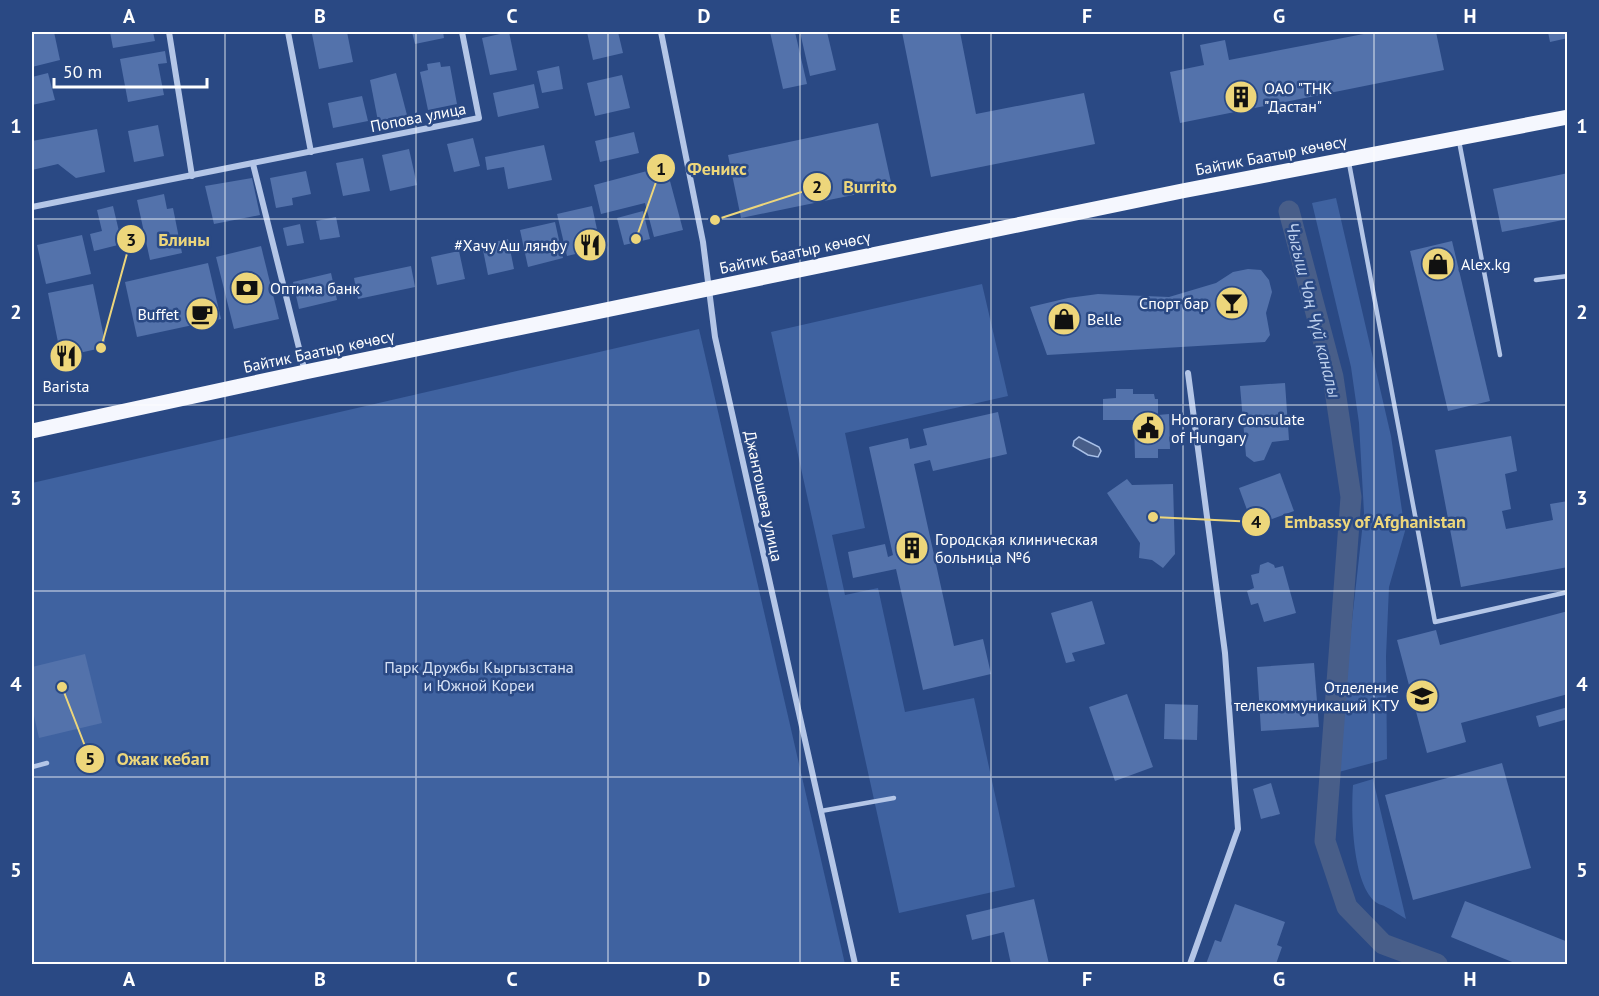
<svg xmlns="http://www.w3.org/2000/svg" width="1599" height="996" viewBox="0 0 1599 996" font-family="'PT Sans',sans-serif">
	<rect width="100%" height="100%" fill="#2a4984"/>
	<g fill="#3f62a0">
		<polygon points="1336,198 1391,436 1405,531 1389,587 1386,656 1387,759 1335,773 1364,513 1359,423 1351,367 1312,203"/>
		<polygon points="982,284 1008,396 845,433 865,528 832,535 845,595 878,588 905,712 974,698 1015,887 899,913 771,332"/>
		<polygon points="699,329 845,964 32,964 32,483"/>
		<path d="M1373,779l33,140c-7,-4 -13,-9 -20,-12 -3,-2 -6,-2 -9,-4 -25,-17 -26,-90 -24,-118z"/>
	</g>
	<polygon fill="#485e89" stroke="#a9c0e7" stroke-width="1.5" points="1079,437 1099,447 1101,451 1098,457 1088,455 1073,446 1074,441"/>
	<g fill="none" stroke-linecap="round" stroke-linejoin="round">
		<polyline stroke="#485e89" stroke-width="21" points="1289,211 1333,377 1351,497 1325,841 1347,907 1383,944 1437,964"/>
	</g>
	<g fill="#5372ab">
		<polygon points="32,32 54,32 60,60 32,67"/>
		<polygon points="110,32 153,32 155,41 113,48"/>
		<polygon points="325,32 347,32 353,62 319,69 312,34"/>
		<polygon points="412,32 443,32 444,38 415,44"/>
		<polygon points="509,32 517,70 490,75 482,38"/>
		<polygon points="587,32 618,32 623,53 593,60"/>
		<polygon points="770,32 795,32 807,84 783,89"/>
		<polygon points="800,32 827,32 836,70 810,76"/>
		<polygon points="902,32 960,32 976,114 1084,93 1095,144 931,177"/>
		<polygon points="1374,32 1436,32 1444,70 1180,123 1170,72 1204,65 1200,45 1225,40 1229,60"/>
		<polygon points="1548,32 1568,32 1568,38 1550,42"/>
		<polygon points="165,51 167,63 158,64 164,95 128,102 120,59"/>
		<polygon points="440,62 441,67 450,66 457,104 428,110 420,72 428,70 427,64"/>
		<polygon points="559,66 563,89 542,93 537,71"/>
		<polygon points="48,73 55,100 32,105 32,77"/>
		<polygon points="396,73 407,115 378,121 370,80"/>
		<polygon points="622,75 630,108 595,116 587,83"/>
		<polygon points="534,84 539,108 498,117 493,93"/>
		<polygon points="362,96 368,121 333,128 328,103"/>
		<polygon points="878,123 892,187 741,218 728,155"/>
		<polygon points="158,125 164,156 134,162 128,131"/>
		<polygon points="97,129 105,172 76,178 58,164 32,170 32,141"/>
		<polygon points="634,132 639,153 600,162 595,141"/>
		<polygon points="473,138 480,166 454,172 447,144"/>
		<polygon points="544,145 552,180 508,189 504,167 487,170 485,157"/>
		<polygon points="409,149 417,185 390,191 382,155"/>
		<polygon points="363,158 370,191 343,196 336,163"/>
		<polygon points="666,166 683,230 654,237 645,203 601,214 594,185"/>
		<polygon points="306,171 311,194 292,198 293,205 276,208 270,178"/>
		<polygon points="1568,173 1568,219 1502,232 1493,189"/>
		<polygon points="252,178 260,215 214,224 205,186"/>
		<polygon points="164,194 167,209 173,208 182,253 150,260 137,200"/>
		<polygon points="113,206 122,244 94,251 90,234 102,231 97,210"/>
		<polygon points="592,206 601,248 567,256 557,214"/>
		<polygon points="643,211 650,239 624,245 617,218"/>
		<polygon points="336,217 340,237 320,240 316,221"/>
		<polygon points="555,222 563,258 528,267 520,230"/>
		<polygon points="300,224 304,243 287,246 283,228"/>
		<polygon points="82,235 91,274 46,284 37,245"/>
		<polygon points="508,239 514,269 488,275 482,245"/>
		<polygon points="1452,241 1490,401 1448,411 1410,251"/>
		<polygon points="261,246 279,319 234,329 216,257"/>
		<polygon points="459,251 465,279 437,285 431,257"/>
		<polygon points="208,263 221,319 137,337 125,282"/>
		<polygon points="411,266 415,287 358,299 354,278"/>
		<polygon points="1248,269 1261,270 1269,280 1272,292 1266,313 1270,335 1265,342 1047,355 1030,307 1068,298 1098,294 1169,297 1216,283 1233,272"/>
		<polygon points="331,273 337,300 299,309 293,282"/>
		<polygon points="93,284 106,347 61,357 48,293"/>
		<polygon points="1285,383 1289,440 1272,442 1264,460 1254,462 1246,456 1240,386"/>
		<polygon points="1116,389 1133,389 1133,394 1154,394 1155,399 1158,399 1158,415 1169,414 1170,449 1158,449 1158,458 1135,458 1134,420 1103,420 1103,399 1116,398"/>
		<polygon points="998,412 1007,454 933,471 930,460 914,464 954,646 983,639 991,674 923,690 896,569 853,578 848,552 885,544 888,557 893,555 869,447 908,438 910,449 927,445 923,429"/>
		<polygon points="1511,436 1517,471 1505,474 1511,509 1502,511 1506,529 1553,520 1550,504 1568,501 1568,567 1461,587 1435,450"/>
		<polygon points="1280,473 1294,511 1253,526 1239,488"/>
		<polygon points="1127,479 1132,485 1173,484 1175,554 1163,568 1152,560 1139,558 1140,543 1107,493"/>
		<polygon points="1268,562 1274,565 1275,568 1283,566 1296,613 1264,622 1258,603 1251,605 1247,591 1254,588 1251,575 1259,573 1260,565"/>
		<polygon points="1092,601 1105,644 1072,653 1075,661 1066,663 1051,613"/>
		<polygon points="1568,611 1568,694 1461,723 1466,742 1427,753 1397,640 1436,630 1440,645"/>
		<polygon points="85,654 102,723 39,738 32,707 32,667"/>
		<polygon points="1314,663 1319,727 1261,731 1257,667"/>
		<polygon points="1127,694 1153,767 1115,781 1089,707"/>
		<polygon points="1165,704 1198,705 1197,740 1164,739"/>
		<polygon points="1568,707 1568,719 1539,727 1536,716"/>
		<polygon points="1502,763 1531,868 1413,900 1385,795"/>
		<polygon points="1271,783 1280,814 1261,819 1253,789"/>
		<polygon points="1034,899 1049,964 1011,964 1004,932 972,940 966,915"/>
		<polygon points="1465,901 1568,942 1568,964 1517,964 1451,937"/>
		<polygon points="1235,904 1285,922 1277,945 1282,947 1276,964 1206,964 1215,940 1221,942"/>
	</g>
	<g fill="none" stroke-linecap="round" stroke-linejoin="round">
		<g stroke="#b4c6e7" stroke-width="4.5">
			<polyline points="1459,141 1500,355"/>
			<polyline points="1349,163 1435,622 1568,592"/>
			<polyline points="1536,280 1568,276"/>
			<polyline points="32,767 47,763"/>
			<polyline points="821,811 894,798"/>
		</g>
		<g stroke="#b4c6e7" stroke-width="6">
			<polyline points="169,32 192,176"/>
			<polyline points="288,32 311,152"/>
			<polyline points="661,32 703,242 715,337 855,964"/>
			<polyline points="253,164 305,372"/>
			<polyline points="32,207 479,118 462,32"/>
			<polyline points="1188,373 1225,653 1238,829 1190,964"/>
		</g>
		<polyline stroke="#f5f7fe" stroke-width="15" points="32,431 305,372 1182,191 1568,117"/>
	</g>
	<path fill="none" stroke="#fff" stroke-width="1.5" stroke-opacity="0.55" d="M225,32v932M416,32v932M608,32v932M800,32v932M991,32v932M1183,32v932M1374,32v932M32,219h1536M32,405h1536M32,591h1536M32,777h1536"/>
	<defs>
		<g id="building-disc" transform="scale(1.725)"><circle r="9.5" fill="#edd67b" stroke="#2a4984"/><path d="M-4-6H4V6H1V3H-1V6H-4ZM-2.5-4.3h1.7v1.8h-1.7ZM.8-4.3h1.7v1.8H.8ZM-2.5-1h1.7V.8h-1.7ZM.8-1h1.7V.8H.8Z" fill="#111"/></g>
		<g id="restaurant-disc" transform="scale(1.725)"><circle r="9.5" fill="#edd67b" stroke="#2a4984"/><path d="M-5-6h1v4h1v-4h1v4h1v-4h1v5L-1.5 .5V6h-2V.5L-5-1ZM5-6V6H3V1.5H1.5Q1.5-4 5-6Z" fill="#111"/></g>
		<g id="shop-disc" transform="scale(1.725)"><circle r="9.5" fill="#edd67b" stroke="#2a4984"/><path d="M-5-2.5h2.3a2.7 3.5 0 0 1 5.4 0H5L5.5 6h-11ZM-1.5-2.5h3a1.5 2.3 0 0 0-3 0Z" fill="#111"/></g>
		<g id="bank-disc" transform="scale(1.725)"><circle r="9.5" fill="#edd67b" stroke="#2a4984"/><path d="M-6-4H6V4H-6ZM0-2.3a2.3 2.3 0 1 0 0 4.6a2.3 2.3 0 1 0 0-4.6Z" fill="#111"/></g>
		<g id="bar-disc" transform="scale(1.725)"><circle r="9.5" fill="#edd67b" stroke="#2a4984"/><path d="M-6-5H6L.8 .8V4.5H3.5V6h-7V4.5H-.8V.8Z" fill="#111"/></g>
		<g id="cafe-disc" transform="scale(1.725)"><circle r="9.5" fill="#edd67b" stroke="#2a4984"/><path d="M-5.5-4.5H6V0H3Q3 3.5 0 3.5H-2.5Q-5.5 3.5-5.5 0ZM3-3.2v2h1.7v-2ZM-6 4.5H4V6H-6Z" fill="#111"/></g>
		<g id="civic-disc" transform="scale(1.725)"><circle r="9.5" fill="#edd67b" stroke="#2a4984"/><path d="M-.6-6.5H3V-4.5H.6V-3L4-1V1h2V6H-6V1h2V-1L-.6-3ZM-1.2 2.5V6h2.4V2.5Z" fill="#111"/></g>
		<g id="university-disc" transform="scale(1.725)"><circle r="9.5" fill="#edd67b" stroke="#2a4984"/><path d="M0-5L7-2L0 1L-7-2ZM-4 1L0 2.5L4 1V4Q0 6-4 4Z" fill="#111"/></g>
	</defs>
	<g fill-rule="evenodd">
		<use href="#building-disc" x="1241" y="97"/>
		<use href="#restaurant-disc" x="590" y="245"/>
		<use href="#shop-disc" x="1438" y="264"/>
		<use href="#bank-disc" x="247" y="288"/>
		<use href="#bar-disc" x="1232" y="303"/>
		<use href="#cafe-disc" x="202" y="314"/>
		<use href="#shop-disc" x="1064" y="319"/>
		<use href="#restaurant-disc" x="66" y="356"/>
		<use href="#civic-disc" x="1148" y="428"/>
		<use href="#building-disc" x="912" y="548"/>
		<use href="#university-disc" x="1422" y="696"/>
	</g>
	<g text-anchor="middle" stroke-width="5" stroke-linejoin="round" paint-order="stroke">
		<g font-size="16" fill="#fff" stroke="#2a4984" text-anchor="start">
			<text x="1264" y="94">ОАО "ТНК<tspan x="1264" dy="18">"Дастан"</tspan></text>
			<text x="567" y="251" text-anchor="end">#Хачу Аш лянфу</text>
			<text x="1461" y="270">Alex.kg</text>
			<text x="270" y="294">Оптима банк</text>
			<text x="1209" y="309" text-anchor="end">Спорт бар</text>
			<text x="179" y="320" text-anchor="end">Buffet</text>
			<text x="1087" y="325">Belle</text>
			<text x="66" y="392" text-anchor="middle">Barista</text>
			<text x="1171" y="425">Honorary Consulate<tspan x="1171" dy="18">of Hungary</tspan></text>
			<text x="935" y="545">Городская клиническая<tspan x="935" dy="18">больница №6</tspan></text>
			<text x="1399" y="693" text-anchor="end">Отделение<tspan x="1399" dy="18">телекоммуникаций КТУ</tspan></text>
		</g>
		<g font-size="16" fill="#fff" stroke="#2a4984">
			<text transform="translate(418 117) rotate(-11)" y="6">Попова улица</text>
			<text transform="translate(1271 155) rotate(-11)" y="6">Байтик Баатыр көчөсү</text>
			<text transform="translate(795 252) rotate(-12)" y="6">Байтик Баатыр көчөсү</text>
			<text transform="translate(319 351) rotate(-12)" y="6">Байтик Баатыр көчөсү</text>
			<text transform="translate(764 496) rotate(78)" y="6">Джантошева улица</text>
		</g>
		<g font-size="16" fill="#d7e2f5" stroke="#2a4984">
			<text x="479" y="673">Парк Дружбы Кыргызстана<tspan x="479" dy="18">и Южной Кореи</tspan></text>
		</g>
		<g font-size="18" font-style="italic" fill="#bfd1ee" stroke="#2a4984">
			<text transform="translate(1313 310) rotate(76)" y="6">Чыгыш Чоң Чүй каналы</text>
		</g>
	</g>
	<path fill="none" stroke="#edd67b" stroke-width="2" d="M636 239L661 168M715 220L817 187M101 348L131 239M1153 517L1256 522M62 687L90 759"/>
	<g fill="#edd67b" stroke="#2a4984" stroke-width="2">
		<circle cx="636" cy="239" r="6"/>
		<circle cx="715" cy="220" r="6"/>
		<circle cx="101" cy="348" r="6"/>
		<circle cx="1153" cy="517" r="6"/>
		<circle cx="62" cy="687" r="6"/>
		<circle cx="661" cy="168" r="15"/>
		<circle cx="817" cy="187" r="15"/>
		<circle cx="131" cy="239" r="15"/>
		<circle cx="1256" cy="522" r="15"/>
		<circle cx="90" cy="759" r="15"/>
	</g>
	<g font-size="18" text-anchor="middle" font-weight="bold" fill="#111">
		<text x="661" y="175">1</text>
		<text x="817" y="193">2</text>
		<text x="131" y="246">3</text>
		<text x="1256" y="528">4</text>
		<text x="90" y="765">5</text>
	</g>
	<g font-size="18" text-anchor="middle" font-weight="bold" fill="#edd67b" stroke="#2a4984" stroke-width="5" stroke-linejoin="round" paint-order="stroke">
		<text x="717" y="175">Феникс</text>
		<text x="870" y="193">Burrito</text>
		<text x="184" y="246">Блины</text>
		<text x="1375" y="528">Embassy of Afghanistan</text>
		<text x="163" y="765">Ожак кебап</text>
	</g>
	<rect width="1599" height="996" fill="none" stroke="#2a4984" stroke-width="66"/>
	<path d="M54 78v9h153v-9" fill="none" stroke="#ffffff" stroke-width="3"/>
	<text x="63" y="78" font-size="18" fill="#ffffff" stroke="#2a4984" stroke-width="4.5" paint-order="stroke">50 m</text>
	<rect x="33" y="33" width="1533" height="930" fill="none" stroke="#fff" stroke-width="2"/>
	<g font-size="20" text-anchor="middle" font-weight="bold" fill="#fff">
		<text x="129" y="23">A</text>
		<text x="320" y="23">B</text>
		<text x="512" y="23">C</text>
		<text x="704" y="23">D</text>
		<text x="895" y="23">E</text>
		<text x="1087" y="23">F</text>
		<text x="1279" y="23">G</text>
		<text x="1470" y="23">H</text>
		<text x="16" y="133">1</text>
		<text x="1582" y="133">1</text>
		<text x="16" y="319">2</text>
		<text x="1582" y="319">2</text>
		<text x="16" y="505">3</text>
		<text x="1582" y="505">3</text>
		<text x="16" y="691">4</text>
		<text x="1582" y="691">4</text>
		<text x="16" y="877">5</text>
		<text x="1582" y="877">5</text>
		<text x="129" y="986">A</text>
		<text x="320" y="986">B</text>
		<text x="512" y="986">C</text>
		<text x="704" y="986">D</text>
		<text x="895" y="986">E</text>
		<text x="1087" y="986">F</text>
		<text x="1279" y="986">G</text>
		<text x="1470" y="986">H</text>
	</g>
</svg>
